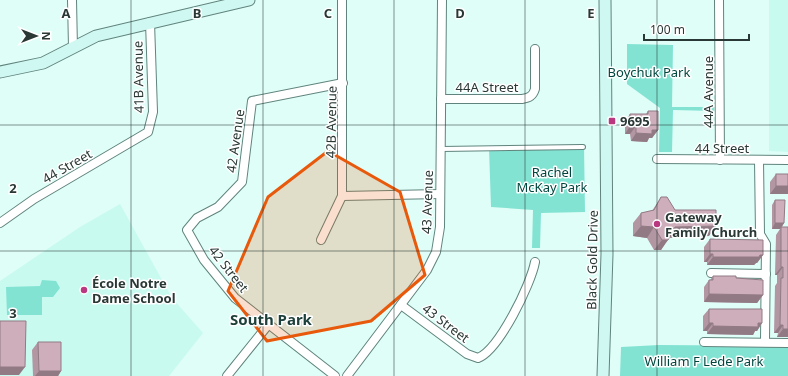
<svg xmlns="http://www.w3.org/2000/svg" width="788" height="376" viewBox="0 0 788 376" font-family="'Noto Sans',sans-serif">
	<rect width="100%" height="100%" fill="#dffef8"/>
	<g fill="#c8faf0">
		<polygon points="769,0 788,0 788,152 769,151"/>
		<polygon points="120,204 172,298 203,333 169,376 0,376 0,281 80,227"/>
	</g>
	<g fill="#83e3d3">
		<polygon points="627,44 673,45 672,107 714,107 714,111 673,110 672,152 659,152 660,108 627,84"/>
		<polygon points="584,145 585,212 541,213 540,248 532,248 533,210 491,207 489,148"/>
		<polygon points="42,280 56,281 60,288 53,297 42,297 42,315 7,315 6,287 40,286"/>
		<polygon points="659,345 788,346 788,376 620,376 621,347"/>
	</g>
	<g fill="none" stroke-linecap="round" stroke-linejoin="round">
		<g stroke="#60847d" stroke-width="6">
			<polyline id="lane" points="441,149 583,147"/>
		</g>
		<g stroke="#60847d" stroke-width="10">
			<g id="street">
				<polyline points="72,0 73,48"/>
				<polyline points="719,0 720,160"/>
				<path d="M441,99h81c7,-1 11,-3 13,-10v-40"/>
				<polyline points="657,159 788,160"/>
				<polyline points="759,160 760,234 766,244 765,342"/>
				<polyline points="342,196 440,194"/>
				<polyline points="0,223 34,199 148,132 153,112 150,22"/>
				<polyline points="321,240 342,196 342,0"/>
				<polyline points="711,273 766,274"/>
				<path d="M401,305l66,49 11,4c21,-8 53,-74 57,-96"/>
				<polyline points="704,342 788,343"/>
				<polyline points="227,376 268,325"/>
				<polyline points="335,376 235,298 204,260 187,230 197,218 218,207 242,182 252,101 343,83"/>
				<polyline points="347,376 427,270 436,252 440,227 442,0"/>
			</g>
		</g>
		<g stroke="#60847d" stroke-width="13">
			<g id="secondary">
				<polyline points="0,72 43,63 96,36 249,0"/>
				<polyline points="603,376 607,254 605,0"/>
			</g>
		</g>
		<use href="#lane" stroke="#fff" stroke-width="4"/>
		<use href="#street" stroke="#fff" stroke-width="8"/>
		<use href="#secondary" stroke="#d0f8f2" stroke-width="11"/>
	</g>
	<g fill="#b296a2">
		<polygon points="648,111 658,130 652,138 649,138 647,142 631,141 630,134 625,134 625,122 630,114 646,114"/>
		<polygon points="776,174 788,174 788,194 770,194 770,182"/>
		<polygon points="661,197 675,210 709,236 669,237 661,250 654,250 647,238 633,236 633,223 641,213 652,211"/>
		<polygon points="775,200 784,223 782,227 788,227 788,337 777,337 778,333 774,333 775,286 777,283 777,275 775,275 776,235 780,229 772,229 772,205"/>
		<polygon points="710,239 763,255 757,263 756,263 754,265 707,265 707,262 704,262 704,247"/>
		<polygon points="713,276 736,278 763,295 757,303 704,302 704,287 709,280 710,280"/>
		<polygon points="709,309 762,323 757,331 755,331 753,335 707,334 707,331 703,331 703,316"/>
		<polygon points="38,342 61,371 58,376 33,376 32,350"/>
	</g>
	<g fill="#917a84">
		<polygon points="630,126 636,126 630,134 625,134"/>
		<polygon points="652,130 658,130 652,138 649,138 647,142 631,141 636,133"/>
		<polygon points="776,186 788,186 788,194 770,194"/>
		<polygon points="775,223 784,223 780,229 772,229"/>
		<polygon points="641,226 654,227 647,238 633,236"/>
		<polygon points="716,226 709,236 668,238 675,227"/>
		<polygon points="662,240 668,240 661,250 654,250"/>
		<polygon points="710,254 713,254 707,262 704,262"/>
		<polygon points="763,255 757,263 756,263 754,265 707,265 713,257"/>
		<polygon points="781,267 783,267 777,275 775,275"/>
		<polygon points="709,294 763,295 757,303 704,302"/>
		<polygon points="709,323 713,323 707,331 703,331"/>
		<polygon points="762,323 757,331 755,331 753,335 707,334 713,326"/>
		<polygon points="780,325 783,325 778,333 774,333"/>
		<polygon points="783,329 788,329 788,337 777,337"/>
		<polygon points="0,367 25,367 19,375 0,375"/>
		<polygon points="39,371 61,371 58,376 35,376"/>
	</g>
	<g fill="#cfaebc" stroke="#917a84">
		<polygon points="648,111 658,111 658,130 652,130 652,134 636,133 636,126 630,126 630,114 648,114"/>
		<rect x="776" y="174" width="12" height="12"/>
		<polygon points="661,197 667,197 675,210 716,210 716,226 675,227 668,240 662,240 654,227 641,226 641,213 654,210"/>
		<polygon points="775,200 785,200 784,223 775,223"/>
		<polygon points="781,227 788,227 788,329 783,329 783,325 780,325 781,278 783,278 783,267 781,267"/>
		<polygon points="710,239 763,240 763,255 760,255 759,257 713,257 713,254 710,254"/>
		<polygon points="713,276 736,276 736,278 763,280 763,295 709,294 709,280 713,280"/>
		<polygon points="709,309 762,309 762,323 758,323 758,327 713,326 713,323 709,323"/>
		<polygon points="0,321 26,321 25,367 0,367"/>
		<polygon points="38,342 61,342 61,371 39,371"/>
	</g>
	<path fill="#e8590c" fill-opacity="0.2" stroke="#e8590c" stroke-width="3" stroke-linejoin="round" d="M328,151l72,41 25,83 -54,46 -104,20 -39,-50 40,-94z"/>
	<path fill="none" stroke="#293835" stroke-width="1" stroke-opacity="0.55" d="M131,0v376M263,0v376M394,0v376M525,0v376M657,0v376M0,125h788M0,251h788"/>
	<g fill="#ba3880" stroke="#fff" stroke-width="1.5">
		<rect x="608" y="117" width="8" height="8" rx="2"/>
		<circle cx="657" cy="224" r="4"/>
		<circle cx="84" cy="290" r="4"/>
	</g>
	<g text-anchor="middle" stroke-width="3" stroke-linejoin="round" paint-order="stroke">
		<g font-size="13" fill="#01463e" stroke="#fff">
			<text x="649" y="77">Boychuk Park</text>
			<text x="552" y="177">Rachel<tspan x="552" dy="15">McKay Park</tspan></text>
			<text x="704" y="366">William F Lede Park</text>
		</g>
		<g font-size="13" fill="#293835" stroke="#fff">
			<text transform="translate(138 77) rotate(-91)" y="5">41B Avenue</text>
			<text x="487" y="92">44A Street</text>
			<text transform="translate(708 92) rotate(-90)" y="5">44A Avenue</text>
			<text transform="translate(331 122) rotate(-89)" y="5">42B Avenue</text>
			<text transform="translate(235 141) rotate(-82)" y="5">42 Avenue</text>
			<text x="722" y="153">44 Street</text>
			<text transform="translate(67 166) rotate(-30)" y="5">44 Street</text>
			<text transform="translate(427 202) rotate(-88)" y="5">43 Avenue</text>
			<text transform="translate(592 260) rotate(-89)" y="5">Black Gold Drive</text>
			<text transform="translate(229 269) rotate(52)" y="5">42 Street</text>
			<text transform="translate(446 323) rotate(37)" y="5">43 Street</text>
		</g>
		<g font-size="13" font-weight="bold" fill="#293835" stroke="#fff" text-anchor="start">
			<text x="620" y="126">9695</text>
			<text x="665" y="222">Gateway<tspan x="665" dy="15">Family Church</tspan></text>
			<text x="92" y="288">École Notre<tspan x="92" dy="15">Dame School</tspan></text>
		</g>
		<g font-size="15" font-weight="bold" fill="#1d403a" stroke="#fff">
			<text x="271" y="325">South Park</text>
		</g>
	</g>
	<g font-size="13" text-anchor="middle" font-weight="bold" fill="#293835" stroke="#fff" stroke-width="3" stroke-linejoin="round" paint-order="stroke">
		<text x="66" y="18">A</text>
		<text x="197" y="18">B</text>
		<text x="328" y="18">C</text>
		<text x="460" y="18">D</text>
		<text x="591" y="18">E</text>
		<text x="13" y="193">2</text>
		<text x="13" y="318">3</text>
	</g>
	<g transform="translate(36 36) rotate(90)" stroke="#ffffff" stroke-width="3" paint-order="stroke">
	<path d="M0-3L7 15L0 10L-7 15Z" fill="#293835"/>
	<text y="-6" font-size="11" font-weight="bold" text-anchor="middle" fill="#293835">N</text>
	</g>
	<path d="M644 34v6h105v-6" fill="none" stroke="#293835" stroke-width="2"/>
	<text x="650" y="34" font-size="12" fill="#293835" stroke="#ffffff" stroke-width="3" paint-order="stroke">100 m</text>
</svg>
